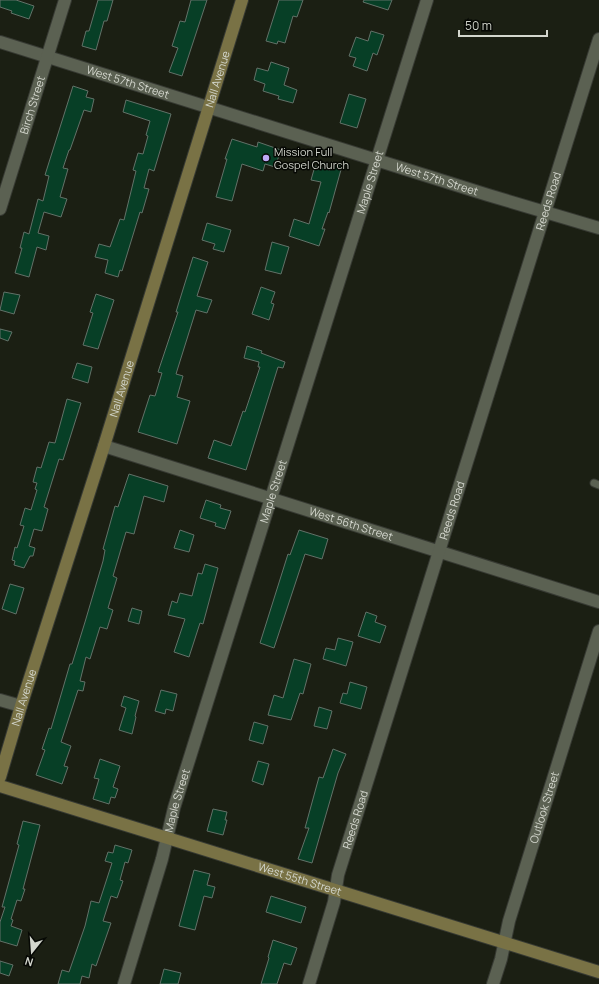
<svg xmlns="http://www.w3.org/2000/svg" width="599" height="984" viewBox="0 0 599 984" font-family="Manrope,sans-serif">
	<rect width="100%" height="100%" fill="#1b1f13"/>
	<g fill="#073f26" stroke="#627168">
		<polygon points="0,0 16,0 34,6 29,19 11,13 12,11 0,7"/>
		<polygon points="98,0 113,0 107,21 104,21 96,50 82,46 86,31 89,31"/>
		<polygon points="191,0 207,0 182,76 169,72 178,48 172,46 180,21 185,22"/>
		<polygon points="279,0 303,0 297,17 293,16 285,43 278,41 277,44 266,41"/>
		<polygon points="364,0 392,0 388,10 363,2"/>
		<polygon points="371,31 384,35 377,55 373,53 367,71 353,66 356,58 349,56 356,37 368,41"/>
		<polygon points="271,62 289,68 284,85 297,90 293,103 278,99 279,96 263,91 265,84 254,80 257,68 268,71"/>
		<polygon points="73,86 88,91 86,97 94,99 91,112 84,110 70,150 69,150 63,168 68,169 60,197 67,199 61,217 44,212 38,233 49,236 46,250 37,247 29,277 15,273 22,248 20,248 24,232 29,234 38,199 43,201 49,176 45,175"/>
		<polygon points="349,94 366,99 357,128 340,123"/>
		<polygon points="126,100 171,114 154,171 149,169 144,188 149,189 142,213 140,212 122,271 120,270 118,277 105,273 108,260 95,257 99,244 110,247 120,219 124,220 136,171 133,170 138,153 143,154 148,136 146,135 150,121 123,112"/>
		<polygon points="232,139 257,147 258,142 281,150 275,167 265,164 263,171 242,164 232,201 216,197 227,159 225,159"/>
		<polygon points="332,162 342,166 329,213 328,212 322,229 325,229 319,246 289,236 294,219 309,224 321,182 311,180 315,166 330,170"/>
		<polygon points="207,223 231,230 224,252 213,249 215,244 202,240"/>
		<polygon points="272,242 289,247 281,274 265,270"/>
		<polygon points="193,257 208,262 197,296 212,300 207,313 196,310 176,374 183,376 177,397 190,401 177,444 138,432 150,395 155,396 162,373 158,372 178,312 176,312"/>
		<polygon points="261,287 275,292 271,303 274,304 269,320 252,314"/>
		<polygon points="4,292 20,295 14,314 0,310"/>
		<polygon points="96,294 114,300 98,349 83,345 93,313 90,312"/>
		<polygon points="0,329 12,332 8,341 0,338"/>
		<polygon points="247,346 262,351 261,353 285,362 283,368 278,367 246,470 208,458 214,440 231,446 243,411 245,412 260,367 258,367 259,362 244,358"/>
		<polygon points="77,363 92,367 88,383 72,378"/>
		<polygon points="67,399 81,403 63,460 59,459 44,507 48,509 42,531 34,529 29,546 35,548 33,556 30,556 24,568 14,565 15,561 12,560 15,547 17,548 24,526 20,525 25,508 31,510 37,490 35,489 37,483 33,482 37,467 41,468 49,442 55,443"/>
		<polygon points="129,474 168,486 164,502 144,496 134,534 126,532 113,576 117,578 108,608 113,610 107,629 100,627 90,659 86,657 80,681 85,682 83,691 78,690 61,742 71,746 64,766 68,767 62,784 36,775 45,750 42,749 49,728 51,729 70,664 72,664 85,622 103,561 105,550 103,549 115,506 118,507"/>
		<polygon points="206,500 221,505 220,508 231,511 225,529 215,526 216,523 200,518"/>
		<polygon points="180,530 194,535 189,552 174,548"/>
		<polygon points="299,530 328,539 322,559 305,554 274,648 260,643 288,554 290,555"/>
		<polygon points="205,564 218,568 203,624 200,623 189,657 174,652 185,619 168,615 172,601 177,603 180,593 192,596 198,573 202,574"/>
		<polygon points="10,584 24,588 16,614 2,609"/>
		<polygon points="132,608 142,611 139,624 128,621"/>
		<polygon points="366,612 377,616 375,622 386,626 380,643 358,636"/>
		<polygon points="338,638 353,642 346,666 323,659 326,648 335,650"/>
		<polygon points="294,659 311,664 303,694 300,693 291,720 268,715 274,695 283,698"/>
		<polygon points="350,682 367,687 361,709 340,703 343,693 347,694"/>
		<polygon points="161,690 177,694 173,711 166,709 165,714 155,711"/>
		<polygon points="124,696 139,701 135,716 136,717 132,734 119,730 126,708 121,706"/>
		<polygon points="319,707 332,711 327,729 314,726"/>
		<polygon points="254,722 268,726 263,744 249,740"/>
		<polygon points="333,749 346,754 338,773 312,863 298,859 309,828 305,828 319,777 323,778"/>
		<polygon points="100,759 120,766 113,787 118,789 115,798 111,797 109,804 93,799 99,779 94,778"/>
		<polygon points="258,761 269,764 263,785 252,781"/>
		<polygon points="213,809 227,812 225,820 227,820 223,835 207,831"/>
		<polygon points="23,821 40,825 23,889 25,889 21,901 17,900 11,919 13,920 11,926 22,930 17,946 0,941 0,922 5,907 2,907 19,845 17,844"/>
		<polygon points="115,845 132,850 128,863 125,862 120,880 123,881 117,898 111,896 103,921 111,923 96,966 92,964 89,978 82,976 80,984 58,984 62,970 69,972 85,926 91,901 99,903 112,863 105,861 108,852 113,853"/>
		<polygon points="194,870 210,874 207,885 215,887 212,898 204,896 195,930 179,926"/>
		<polygon points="271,896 306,907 301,923 266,912"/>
		<polygon points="273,940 297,948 291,965 284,963 277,984 261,984 269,958 268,957"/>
		<polygon points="0,961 13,965 9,976 0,973"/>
		<polygon points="164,969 181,973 178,984 160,984"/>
	</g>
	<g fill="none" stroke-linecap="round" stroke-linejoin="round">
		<g stroke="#373a33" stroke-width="9">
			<polyline id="lane" points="594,483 599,485"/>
		</g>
		<g stroke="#373a33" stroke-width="14">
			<g id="street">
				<path id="s1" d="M0,42l488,153 111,33"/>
				<path id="s2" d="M0,209l65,-209"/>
				<path id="s3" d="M104,446l495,156"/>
				<polyline points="0,700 21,706"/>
				<path id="s4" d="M124,984l38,-125 12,-51 253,-808"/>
				<path id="s5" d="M309,984l25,-82 4,-27 261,-836"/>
				<path id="s6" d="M493,984l8,-25 8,-38 90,-290"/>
			</g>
		</g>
		<g stroke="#373a33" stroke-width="14">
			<g id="secondary">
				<path id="s7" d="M0,777l21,-71 83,-260 138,-446"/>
				<path id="s8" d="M0,786l599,186"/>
			</g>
		</g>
		<use href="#lane" stroke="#5b6152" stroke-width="7"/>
		<use href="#street" stroke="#5b6152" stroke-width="12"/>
		<use href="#secondary" stroke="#797245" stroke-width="12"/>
	</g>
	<circle fill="#bda9f5" stroke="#060804" stroke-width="1.5" cx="266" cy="158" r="4"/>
	<g text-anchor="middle" stroke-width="3" stroke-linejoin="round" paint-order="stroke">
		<g font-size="11" fill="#d3d6cd" stroke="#060804">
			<text dy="4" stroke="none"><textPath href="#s7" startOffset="731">Nall Avenue</textPath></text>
			<text dy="4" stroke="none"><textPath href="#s1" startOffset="134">West 57th Street</textPath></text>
			<text dy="4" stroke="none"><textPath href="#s2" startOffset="109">Birch Street</textPath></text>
			<text dy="4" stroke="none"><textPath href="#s1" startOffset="458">West 57th Street</textPath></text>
			<text dy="4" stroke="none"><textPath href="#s4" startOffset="839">Maple Street</textPath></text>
			<text dy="4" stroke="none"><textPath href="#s5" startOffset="819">Reeds Road</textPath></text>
			<text dy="4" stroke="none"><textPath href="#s7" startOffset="407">Nall Avenue</textPath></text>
			<text dy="4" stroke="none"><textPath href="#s4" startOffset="515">Maple Street</textPath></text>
			<text dy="4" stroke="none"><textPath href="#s5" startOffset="495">Reeds Road</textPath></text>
			<text dy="4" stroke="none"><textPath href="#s3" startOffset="259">West 56th Street</textPath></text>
			<text dy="4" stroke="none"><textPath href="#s7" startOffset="83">Nall Avenue</textPath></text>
			<text dy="4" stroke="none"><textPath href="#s4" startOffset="191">Maple Street</textPath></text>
			<text dy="4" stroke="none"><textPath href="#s6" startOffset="184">Outlook Street</textPath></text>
			<text dy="4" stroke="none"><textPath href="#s5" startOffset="171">Reeds Road</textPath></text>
			<text dy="4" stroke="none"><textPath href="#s8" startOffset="314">West 55th Street</textPath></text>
		</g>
		<g font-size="11" fill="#d3d6cd" stroke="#060804" text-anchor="start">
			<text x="274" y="156">Mission Full<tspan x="274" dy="13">Gospel Church</tspan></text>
		</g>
	</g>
	<g transform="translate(32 952) rotate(197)" stroke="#060804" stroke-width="3" paint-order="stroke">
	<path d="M0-3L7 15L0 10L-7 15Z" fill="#d3d6cd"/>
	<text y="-6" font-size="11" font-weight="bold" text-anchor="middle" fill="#d3d6cd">N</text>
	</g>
	<path d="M459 30v6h88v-6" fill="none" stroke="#d3d6cd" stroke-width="2"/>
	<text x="465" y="30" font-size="12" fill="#d3d6cd" stroke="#060804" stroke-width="3" paint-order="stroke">50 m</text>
</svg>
